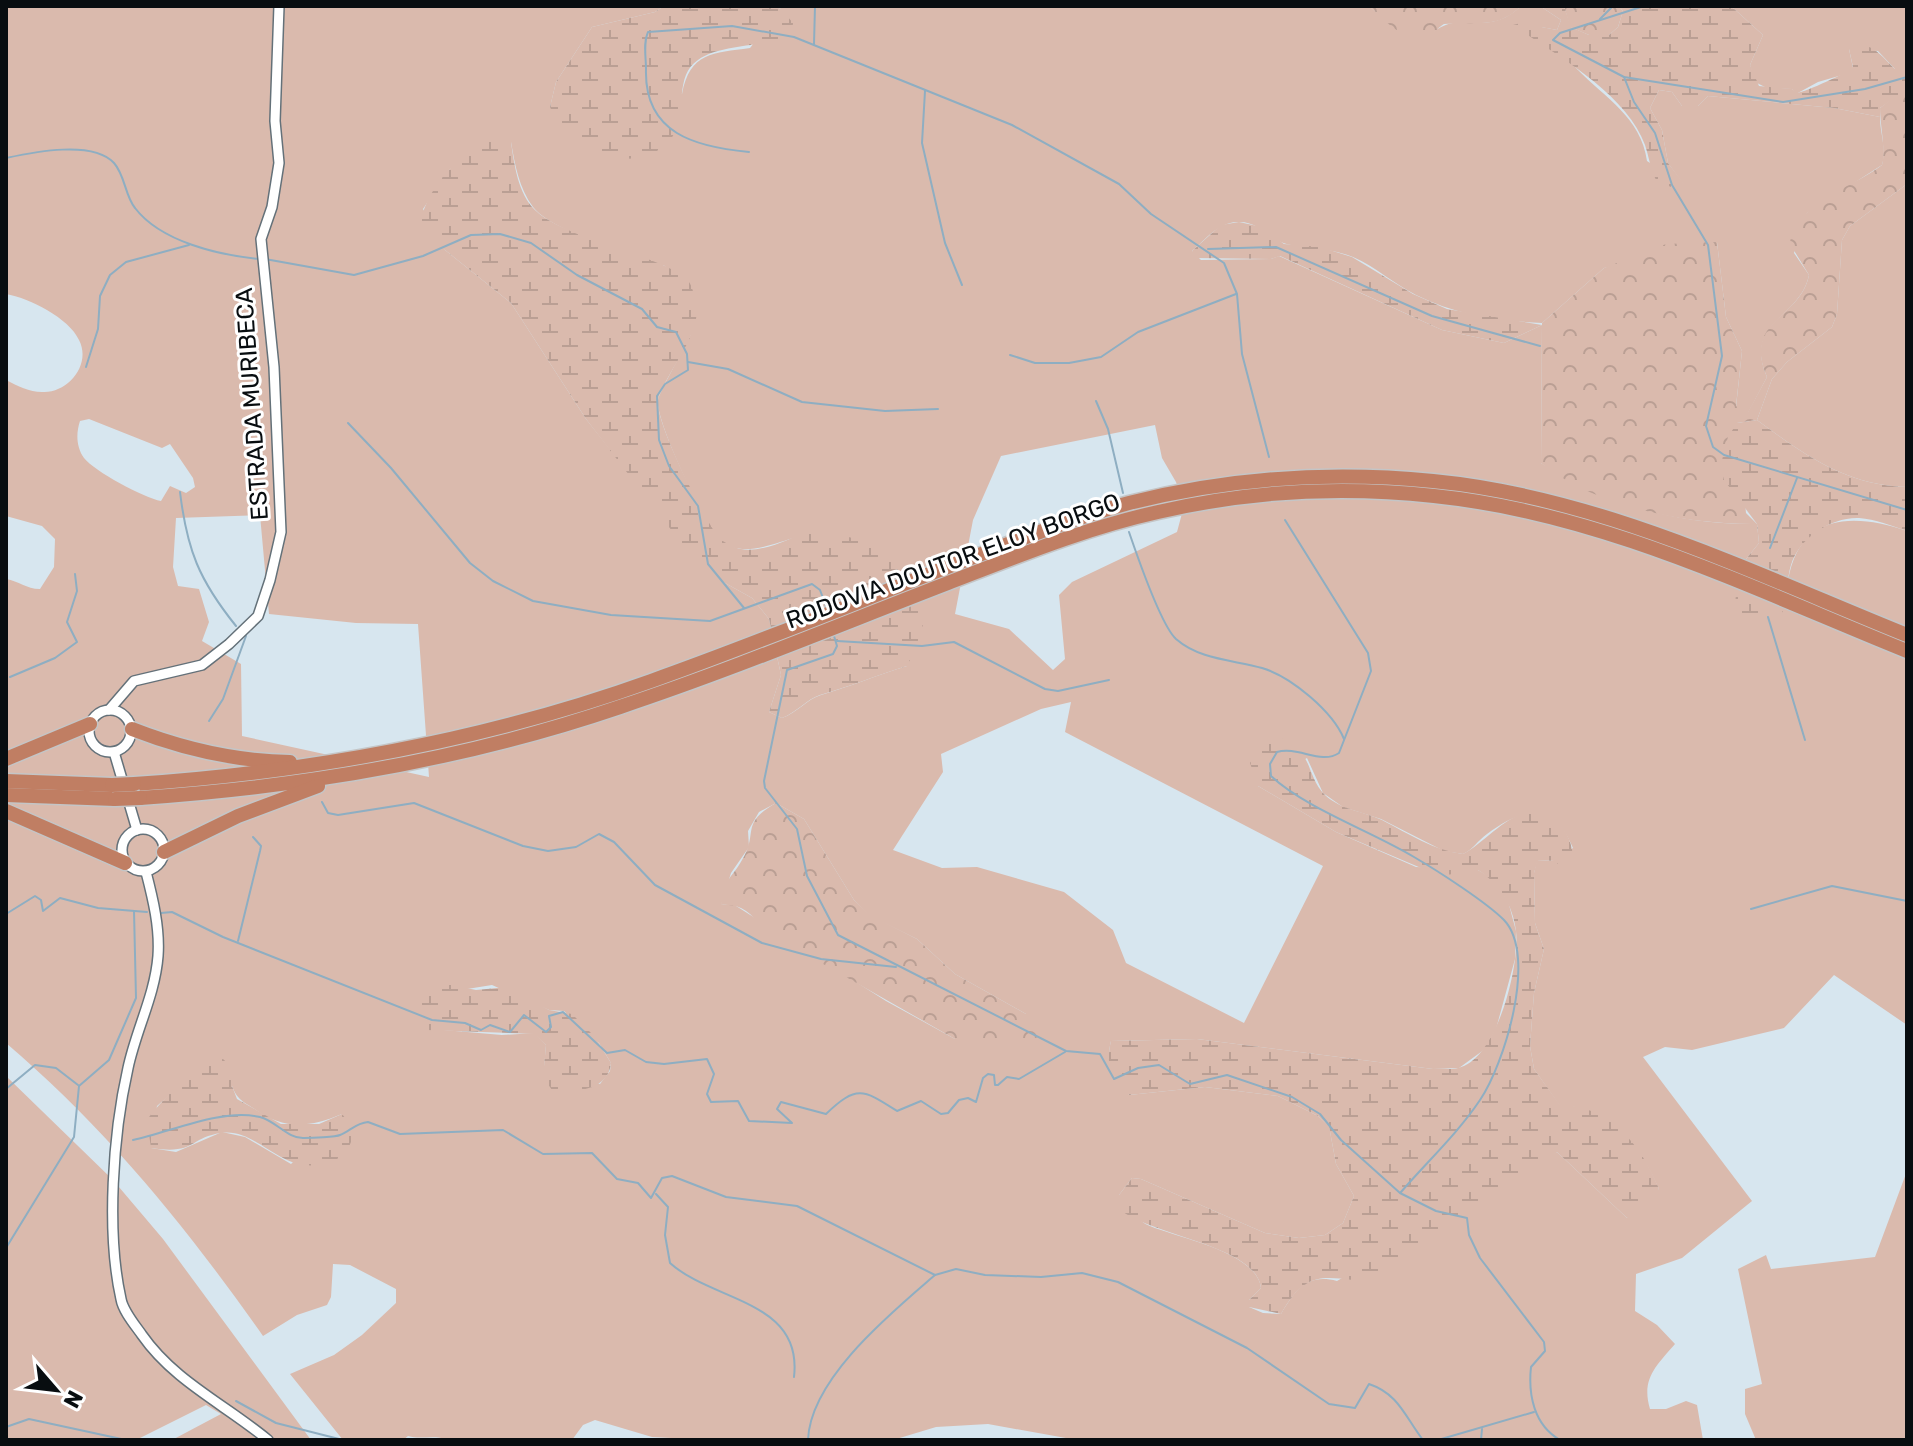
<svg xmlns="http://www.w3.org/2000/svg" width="1913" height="1446" viewBox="0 0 1913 1446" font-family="Rubik,sans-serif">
	<defs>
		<pattern id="forest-crowns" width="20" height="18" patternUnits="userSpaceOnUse" patternTransform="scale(2)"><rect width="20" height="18" fill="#dabaad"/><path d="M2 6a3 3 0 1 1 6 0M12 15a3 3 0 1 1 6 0" fill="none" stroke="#ba9f94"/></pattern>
		<pattern id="wetland-marsh" width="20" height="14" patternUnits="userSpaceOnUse" patternTransform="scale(2)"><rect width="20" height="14" fill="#dabaad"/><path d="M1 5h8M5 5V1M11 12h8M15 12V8" fill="none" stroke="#ba9f94"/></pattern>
	</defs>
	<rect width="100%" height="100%" fill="#d7e6ef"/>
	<g fill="#dabaad" fill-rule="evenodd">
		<path d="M6,6h658l-9,6 -63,15 -36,55 -6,25 132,-13c8,-42 31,-41 68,-46l31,-39 -8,-3h596l7,6 57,20c32,-24 53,7 88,-26h19l21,14 -4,10 -16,-3c12,14 23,29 36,42 28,29 64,48 70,92l37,24 -16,-22 -6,-33 -12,-22 9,-18 13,2 10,14h16l10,-10 126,12 46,9c0,17 7,32 2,48l-75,48 -13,40 15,22c-9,44 -66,46 -42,102l-19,36 -12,-6 6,-56 -16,-34 -9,-75 -113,26 -62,55c-44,-2 -86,-8 -126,-28 -22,-11 -40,-28 -63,-38 -23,-10 -56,-8 -72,-15 -16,-7 -23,-21 -44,-20 -19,1 -31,17 -45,29l9,9 70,-1 8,-3 163,74 62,13 38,-18 -1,138c65,42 139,62 216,61l2,19 -21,26 50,12c11,-68 66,-68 119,-50v494l-73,-50 -50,53 -92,22 -27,-3 -22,10 109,144 -70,57 -46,16 -1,37 22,14 18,19c-19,22 -34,35 -25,65h16l20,-8 11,4 6,35h-626l-89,-16 -52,3 -43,13h-183l-58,-3 -57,-17 -12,5 -11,15h-124c-14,-6 -26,0 -40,-4l-5,4h-60l-53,-66 44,-19 28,-20 34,-32v-14l-46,-24 -17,-1 -2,33 -4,8 -30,10 -34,21c-76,-108 -156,-207 -257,-293v-464c13,2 20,10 34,10l14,-22 1,-28 -13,-13 -36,-10v-136c12,6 23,12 36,12 25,2 50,-27 37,-52 -10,-22 -50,-42 -73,-46zM511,142c4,23 8,46 22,65 18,24 102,50 132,59l26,68c-6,14 -31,56 -33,66 -4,18 48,128 62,140 21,19 55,3 77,-3l110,129c-30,9 -58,21 -86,29 -14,4 -24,18 -39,23l-13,-6 12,-37 -12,-56 -17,-21 -27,-15 -97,-111 -42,-53 -75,-116 -66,-53 -22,-41 27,-40zM89,419l73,29 8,-4 23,34 2,9 -9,6 -16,-7 -9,15c-17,-3 -67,-30 -77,-43 -8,-11 -8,-25 -4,-37zM1155,425l7,33 14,24 8,24 -7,26 -105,50 -13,13 6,64 -12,11 -44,-41 -54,-15 18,-94 28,-64zM260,515l9,99 87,9 62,1 11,153 -187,-41 -1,-72 -39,-23 7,-19 -10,-33 -21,-3 -5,-19 3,-49zM1071,702l-6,30 258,134 -79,157 -118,-60 -13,-33 -49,-38 -87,-25 -35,1 -49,-18 50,-78 -2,-18 100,-45zM1307,758l16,35 20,14 38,12 63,32 19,3c11,-5 14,-13 24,-20 35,-26 66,-33 86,14l-19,13 -17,-1 -3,13 1,50 9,26 -10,44 -4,53 4,23 26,37c45,-2 83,43 99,83l-32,29 -70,-66 -220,129c-30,-8 -42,9 -56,33l-18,-1 -14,-6v-7l12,-12c-4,-36 -83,-50 -111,-62 -12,-4 -23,-22 -31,-31l13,-17 9,1 124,54 34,5 26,-3 18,-12 11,-27 -18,-32 -7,-38 -11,-10 -40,-20 -73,-9 -76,8c-16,-18 -24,-30 -18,-54l86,-2 236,30 26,-1 26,-19 11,-20 19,-70 1,-28 -8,-30 -15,-22 -15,-9 -62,-3 -80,-35 -78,-46zM776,803l28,16 50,81 16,16 47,23 38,35 71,40 -71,25 -69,-38 -153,-97 -12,1 10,-32 18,-26 -1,-16 11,-19zM492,985l57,25 15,1 35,32 12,20 -1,8 -10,13 -56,-15 2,-24 -11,-12 -33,2 -70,-6 35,-40zM191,1076l41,10c5,13 10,15 21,22 30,22 56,20 89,6l-51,50 -46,-27 -23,-5 -46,20 -25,-4 6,-42z"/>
		<polygon points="1731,6 1907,6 1907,69 1895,69 1878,51 1849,49 1853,68 1849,73 1818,82 1796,94 1792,89 1767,88 1755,82 1750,65 1763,35"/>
		<path d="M1907,184v303c-62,-2 -102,-32 -150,-67l15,-41 15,-17 45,-35 5,-13 5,-74 8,-14z"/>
		<polygon points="6,1076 113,1180 163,1239 311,1440 172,1440 221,1414 206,1405 136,1440 6,1440"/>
		<polygon points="1907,1171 1907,1440 1756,1440 1745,1414 1745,1389 1762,1384 1738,1269 1766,1255 1771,1269 1875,1257"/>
	</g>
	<g fill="url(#forest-crowns)">
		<path d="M1369,6h152c-23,24 -47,15 -77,18 -5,3 -11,10 -15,12 -22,11 -46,-18 -60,-30z"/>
		<polygon points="1564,6 1619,6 1623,11 1618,27 1609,35 1589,35 1570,27"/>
		<path d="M1904,89h3v95l-57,42 -8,14 -5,74 -5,13 -45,35 -15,17 -15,41 -20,3 9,90 11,11c-68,1 -162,-17 -216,-61l1,-140 62,-55 62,-24 51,-2 9,75 16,34 -6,55 12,6 19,-35c-25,-58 33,-57 42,-102l-19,-31c5,-41 64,-57 92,-79 4,-16 -2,-39 -2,-57z"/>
		<path d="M776,803l28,16 50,81 16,15 47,24 38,35 71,40 13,11 -3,16 -43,2 -38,-4 -195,-111c-7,-16 -22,-25 -39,-23 2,-26 9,-24 21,-45 17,-27 -3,-36 34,-57z"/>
	</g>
	<g fill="url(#wetland-marsh)">
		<path d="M664,6h109l8,3 12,14 -1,10c-29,16 -70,10 -94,27 -24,16 -11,51 -24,74 -21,37 -85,29 -110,0 -6,-7 -10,-19 -14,-27l6,-25 36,-55 63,-15z"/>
		<path d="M1540,6h24l7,21 18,8h20l9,-8 5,-16 -4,-5h112l32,29 -13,30 9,21 33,3 5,4c8,-1 53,-21 56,-26l-4,-18c21,-11 32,7 46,20h12v20l-27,19v9l-46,-9 -126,-12 -10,10h-16l-10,-14 -13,-2 -9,18 12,22 6,33 17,22 -14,2 -15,-7c-6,-12 -7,-23 -11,-35 -18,-51 -90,-91 -132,-120l8,-2 36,7 4,-10z"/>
		<path d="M498,138l13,4c3,21 7,52 24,68 34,32 133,46 154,72 3,4 5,13 6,17 11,32 -31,75 -37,101 -4,20 47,121 61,138 4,4 16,10 22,11 20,4 52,-10 69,-21 88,19 148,35 97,138 -30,9 -58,21 -87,29 -13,4 -24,18 -38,23l-13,-6 12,-37 -12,-56 -17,-21 -27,-15 -33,-26 -106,-138 -75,-116 -66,-53 -25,-28c10,-39 41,-72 78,-84z"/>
		<polygon points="1239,222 1262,227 1284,244 1320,247 1352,257 1413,294 1447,309 1542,325 1504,343 1442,330 1280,256 1271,259 1195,258 1192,251 1221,225"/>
		<path d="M1757,420c48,35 88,65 150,67v44c-15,-5 -32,-12 -48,-13 -28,-1 -60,20 -68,47 -6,19 0,36 -12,53l-39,-5 -5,-7 3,-37 21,-26 -2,-19 -33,-44 -2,-20 6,-23 9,-14z"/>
		<path d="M1280,738c34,12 25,37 45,57 16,15 38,16 57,25 27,14 51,30 81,34 27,-13 58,-62 93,-33 12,11 17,24 17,40l-9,7 -10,-7 -16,-1 -4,13 1,50 9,26 -10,44 -4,53 4,23 26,36c49,0 82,41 99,84 -7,16 -14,26 -32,29l-70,-66 -24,21 -155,109c-50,-2 -69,-18 -97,32l-32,-7v-7l12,-12c-5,-44 -114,-52 -144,-81l2,-12 13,-17 9,1 124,54 34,5 26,-3 18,-12 11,-27 -18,-32 -7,-38 -11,-10 -40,-20 -73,-9 -76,8c-20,-10 -23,-35 -18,-54l86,-2 236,30c8,-1 18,1 25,-1 39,-8 62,-103 58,-137 -3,-25 -16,-47 -38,-61l-38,6 -104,-44 -78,-46 -8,-23 16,-23z"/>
		<path d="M451,985l25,5 31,-3 42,23 23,4 23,23 16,26c-3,29 -37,29 -59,27l-9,-13 3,-32 -11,-11 -108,-4c-15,-22 -3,-46 24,-45z"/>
		<path d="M223,1059l12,11 -3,16 5,13 44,25h38l23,-10c7,9 13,16 9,28 -4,11 -10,16 -21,20 -48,17 -71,-35 -109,-29 -33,5 -25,22 -70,15l-4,-28c14,-20 52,-58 76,-61z"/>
	</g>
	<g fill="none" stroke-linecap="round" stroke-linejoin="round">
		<g stroke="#8eaec2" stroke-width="2">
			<polyline points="1644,6 1560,33 1553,40 1624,77 1783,102 1865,89 1907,77"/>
			<polyline points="1600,19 1613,6"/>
			<polyline points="814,44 815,6"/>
			<polyline points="1624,77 1634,102 1655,133 1672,185 1708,245 1722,356 1706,426 1713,447 1724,455 1907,510"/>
			<polyline points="925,91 922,143 945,243 962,285"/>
			<path d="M749,152c-53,-5 -105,-18 -103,-83 0,-12 -3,-26 2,-37l84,-6 62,11 218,88 107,59 32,30 73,49 13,31 5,60 27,103"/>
			<path d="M6,158c28,-6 87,-18 108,5 11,12 11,33 21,45 26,34 84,47 124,51"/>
			<polyline points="1208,249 1276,247 1432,316 1540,346"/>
			<polyline points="265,259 354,275 423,256 471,235 500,234 531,243 577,275 642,309 657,327 676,332 687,354 688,370 665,384 657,396 659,440 669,466 698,506 708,564 744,608"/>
			<polyline points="1010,355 1035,363 1069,363 1101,357 1138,332 1236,294"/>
			<polyline points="688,362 728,369 802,402 885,411 938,409"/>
			<polyline points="86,367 98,329 100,296 110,275 126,262 189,245"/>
			<polyline points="1096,401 1108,429 1123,493"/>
			<polyline points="348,423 391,468 470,563 493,581 533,601 611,615 710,621 812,584 820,590 826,606"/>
			<path d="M180,492c7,58 19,88 56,134"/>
			<path d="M1285,520l83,133 3,18 -32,82c-18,12 -41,-7 -62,-1l-7,12 1,12c34,32 102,56 143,81 24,14 72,45 90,63 34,36 0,145 -24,180 -22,33 -53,62 -79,92"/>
			<path d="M1129,532c8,23 31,92 47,107 24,21 58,21 86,29 30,9 71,44 82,71"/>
			<polyline points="1770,548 1797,478"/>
			<polyline points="1768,617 1805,740"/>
			<path d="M834,636l3,10 -4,8 -46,16 -23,111 1,7 32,41 10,47 31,59 228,116 34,3 14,25 24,-11 21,-3 31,19 37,-9 65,22 28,17 21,26 59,53 36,18 31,7 2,17 11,23 64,84 1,9 -14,16c-3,28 3,58 29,73"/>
			<polyline points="837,641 922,646 954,642 1045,689 1058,691 1109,680"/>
			<polyline points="10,677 55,658 77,642 67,622 77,591 75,574"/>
			<polyline points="209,721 223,699 246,636"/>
			<polyline points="322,802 328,813 338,815 414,803 523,846 548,851 576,847 599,834 614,842 655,885 762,943 821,959 896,967"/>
			<polyline points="1751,909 1832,886 1907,901"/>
			<path d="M161,913l11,-1 51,25 209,83 33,3 16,7 9,-5 20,7 14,-17 22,17 5,-5 -2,-11 14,-4 44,41 18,-3 21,12 18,2 43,-5 7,15 -7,20 4,8 27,-1 11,20 43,2 -15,-14 4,-7 45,12c31,-30 38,-24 71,-3l24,-10 20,13 7,-1 11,-13 9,-2 8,4 7,-24 5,-4 6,1 1,10h3l9,-8 12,2 46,-27"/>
			<polyline points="6,914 35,896 41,900 43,911 60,898 98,908 147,912"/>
			<polyline points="238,941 260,851 261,846 253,837"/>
			<polyline points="6,1089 35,1065 56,1068 78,1085"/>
			<path d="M133,1140c38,-8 88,-32 127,-23 16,4 28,22 44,21 8,0 32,-1 36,-3 10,-4 16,-12 28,-13l32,12 103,-4 40,24 49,-1 25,26 21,4 13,15 11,-20 10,-2 54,21 71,9 138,69"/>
			<path d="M656,1194l12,13 -3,28 5,28c43,39 133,37 124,114"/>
			<polyline points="6,1248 74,1137 79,1086 109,1060 136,998 134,911"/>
			<polyline points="236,1401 276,1423 343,1440"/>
			<polyline points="6,1427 29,1419 126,1440"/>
			<path d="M808,1440c2,-61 83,-127 127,-165l21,-6 29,6 56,2 41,-4 36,9 129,66 82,56 26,4 14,-24c30,10 36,33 54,56"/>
			<polyline points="1438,1440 1534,1412"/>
			<polyline points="1481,1440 1482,1429"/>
		</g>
		<g stroke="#647179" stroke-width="12">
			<g id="tertiary">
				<circle cx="110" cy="731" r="21"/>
				<polyline points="109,710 134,681 202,665 229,644 258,616 270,580 281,532 274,367 261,239 272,207 279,163 275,121 279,6"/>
				<polyline points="114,752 137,830"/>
				<circle cx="143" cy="850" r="21"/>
				<path d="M146,872c7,27 14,56 12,84 -3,39 -22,74 -30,112 -15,66 -22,164 -7,231 2,12 14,26 21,36 32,46 84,70 126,105"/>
			</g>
		</g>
		<g stroke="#c4c5c6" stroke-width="17">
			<g id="motorway">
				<path d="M132,729c51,20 103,32 158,33"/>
				<polyline points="6,759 90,724"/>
				<polyline points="6,781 112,785"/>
				<path d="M134,784c177,-12 350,-43 517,-103 99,-35 196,-75 294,-113 61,-23 121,-48 184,-65 99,-25 202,-32 304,-22 167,16 320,92 474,154"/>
				<polyline points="6,795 115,799"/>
				<path d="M140,798c163,-11 324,-38 480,-91 111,-37 219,-82 328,-124 70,-27 138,-55 210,-71 90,-21 184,-26 276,-16 167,17 319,93 473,155"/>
				<polyline points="6,811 125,863"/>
				<polyline points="164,852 238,816 318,786"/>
			</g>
		</g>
		<use href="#tertiary" stroke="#fff" stroke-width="9"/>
		<use href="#motorway" stroke="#c07e63" stroke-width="14"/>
		<g stroke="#c4c5c6" stroke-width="17" stroke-linecap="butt">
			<g id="motorway-bridge">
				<polyline points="112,785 134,784"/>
				<polyline points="115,799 140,798"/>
			</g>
		</g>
		<use href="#motorway-bridge" stroke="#c07e63" stroke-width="14"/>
	</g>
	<g text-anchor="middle" stroke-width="6" stroke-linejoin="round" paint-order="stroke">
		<g font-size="24" fill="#080d10" stroke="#fff">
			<text transform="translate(252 404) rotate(-94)" y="8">ESTRADA MURIBECA</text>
			<text transform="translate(953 561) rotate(-20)" y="8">RODOVIA DOUTOR ELOY BORGO</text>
		</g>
	</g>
	<rect width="1913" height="1446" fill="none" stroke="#080d10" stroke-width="16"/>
	<g transform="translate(56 1390) rotate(118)" stroke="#ffffff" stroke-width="6" paint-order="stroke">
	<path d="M0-6L14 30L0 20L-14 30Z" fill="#080d10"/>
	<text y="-12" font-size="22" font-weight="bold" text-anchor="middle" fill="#080d10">N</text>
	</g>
</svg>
